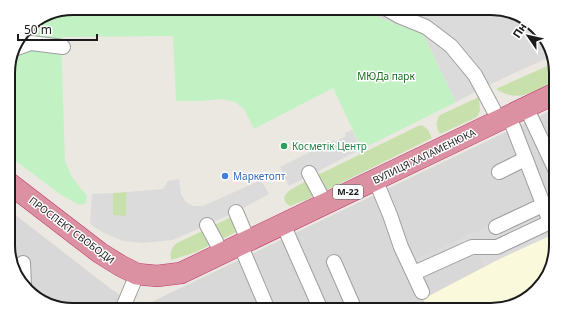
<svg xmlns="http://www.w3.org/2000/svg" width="564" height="318" viewBox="0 0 564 318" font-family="'Noto Sans',sans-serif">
	<rect width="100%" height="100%" fill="#ebe8e1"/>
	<polygon fill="#d9d8d8" points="556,108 556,249 547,277 527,299 495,310 72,310 41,301 19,281 9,254 9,210 111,289 139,308"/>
	<polygon fill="#fbf9db" points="556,233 556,249 547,277 527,299 495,310 429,310 423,299 507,255"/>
	<g fill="#c8e1ac">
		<path d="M554,63l2,5v12c-23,11 -36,24 -60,9z"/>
		<path d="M479,97l1,14 -3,6 -37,17c-4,-7 -5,-12 0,-19z"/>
		<polygon points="422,125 428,130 432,138 325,191 318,175 418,126"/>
		<path d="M307,181l8,10 -4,7 -21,8c-17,-11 8,-20 17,-25z"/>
		<polygon points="127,192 126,216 113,216 113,193"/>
		<path d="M244,211l6,14 -54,27 -25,8c-1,-8 0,-12 6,-17z"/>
	</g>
	<polygon fill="#c2f2c3" points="73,8 373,8 378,17 423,34 456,102 370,145 363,145 358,141 333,88 254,129 244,109 235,102 221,99 201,101 176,101 173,36 61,37 65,161 72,177 87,196 86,203 79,205 60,194 9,156 9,64 30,24"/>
	<g fill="#dbdbdb">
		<polygon points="383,8 492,8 523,17 545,37 552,56 482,88 456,102 423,34 378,17 375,12"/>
		<polygon points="352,130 361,149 289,186 280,167 334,140 335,142 346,136 345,133"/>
		<polygon points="179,179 181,194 186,202 193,206 203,206 261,180 269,194 236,212 173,240 142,243 123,241 104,233 90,224 92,194 113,193 113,215 126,216 127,192 163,189 168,181"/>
		<polygon points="542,193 556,224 556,233 484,266 478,255 470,258 468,253 421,275 414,260 536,204 532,197"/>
	</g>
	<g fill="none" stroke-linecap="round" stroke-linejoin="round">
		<g stroke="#9f9f9f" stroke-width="16">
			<g id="minor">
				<polyline points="385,8 399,16 426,27 451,46 475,75 499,120"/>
				<polyline points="17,48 31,43 63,47"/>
				<polyline points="526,107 556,171"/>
				<polyline points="499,172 525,159"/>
				<polyline points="309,173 325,203"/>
				<polyline points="375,179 390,215 401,247 422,292"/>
				<polyline points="236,212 248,240"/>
				<polyline points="283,224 321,310"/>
				<polyline points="207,225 222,253"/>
				<polyline points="496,227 543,205"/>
				<polyline points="240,244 268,310"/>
				<polyline points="334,262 355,310"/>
				<polyline points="23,263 24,286"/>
				<polyline points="414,273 472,247 497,247 550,222 509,116"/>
				<polyline points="122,310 137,274"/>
			</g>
		</g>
		<g stroke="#c1376d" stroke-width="22">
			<polyline id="highway" points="9,183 100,253 121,266 137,274 157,276 181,273 556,93"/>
		</g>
		<use href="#minor" stroke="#fff" stroke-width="14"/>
		<use href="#highway" stroke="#db91a2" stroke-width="21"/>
	</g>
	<circle fill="#2e9e5b" stroke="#fff" stroke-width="1.5" cx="284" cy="146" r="4"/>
	<circle fill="#3f7fe0" stroke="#fff" stroke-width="1.5" cx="225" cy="176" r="4"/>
	<g text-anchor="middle" stroke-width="3" stroke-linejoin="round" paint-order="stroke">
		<rect fill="#fff" stroke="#5f5f5f" stroke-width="1" x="333" y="185" width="30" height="14" rx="3"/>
		<g font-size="9" font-weight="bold" fill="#1b1b1b">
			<text x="348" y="195">М-22</text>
		</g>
		<g font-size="10" fill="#176b1a" stroke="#fff">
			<text x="386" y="80">МЮДа парк</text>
		</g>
		<g font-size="10" fill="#27864d" stroke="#fff" text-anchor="start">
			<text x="292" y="150">Косметік Центр</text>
		</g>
		<g font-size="10" fill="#1b1b1b" stroke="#fff">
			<text transform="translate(424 156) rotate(-26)" y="4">ВУЛИЦЯ ХАЛАМЕНЮКА</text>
			<text transform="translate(72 230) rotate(37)" y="4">ПРОСПЕКТ СВОБОДИ</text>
		</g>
		<g font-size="10" fill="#366cbe" stroke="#fff" text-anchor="start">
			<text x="233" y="180">Маркетопт</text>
		</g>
	</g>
	<path d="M0 0H564V318H0ZM73 15H491A58 58 0 0 1 549 73V245A58 58 0 0 1 491 303H73A58 58 0 0 1 15 245V73A58 58 0 0 1 73 15Z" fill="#fff" fill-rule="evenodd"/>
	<path fill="none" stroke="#1b1b1b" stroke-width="2" d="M73 15H491A58 58 0 0 1 549 73V245A58 58 0 0 1 491 303H73A58 58 0 0 1 15 245V73A58 58 0 0 1 73 15Z"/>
	<g transform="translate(528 36) rotate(304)" stroke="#ffffff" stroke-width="3" paint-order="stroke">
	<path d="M0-3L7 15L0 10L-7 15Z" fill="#1b1b1b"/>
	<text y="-6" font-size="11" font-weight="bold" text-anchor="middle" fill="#1b1b1b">Пн</text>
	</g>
	<path d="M18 34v6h79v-6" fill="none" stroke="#1b1b1b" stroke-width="2"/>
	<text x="24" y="34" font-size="12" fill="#1b1b1b" stroke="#ffffff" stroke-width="3" paint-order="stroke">50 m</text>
</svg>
